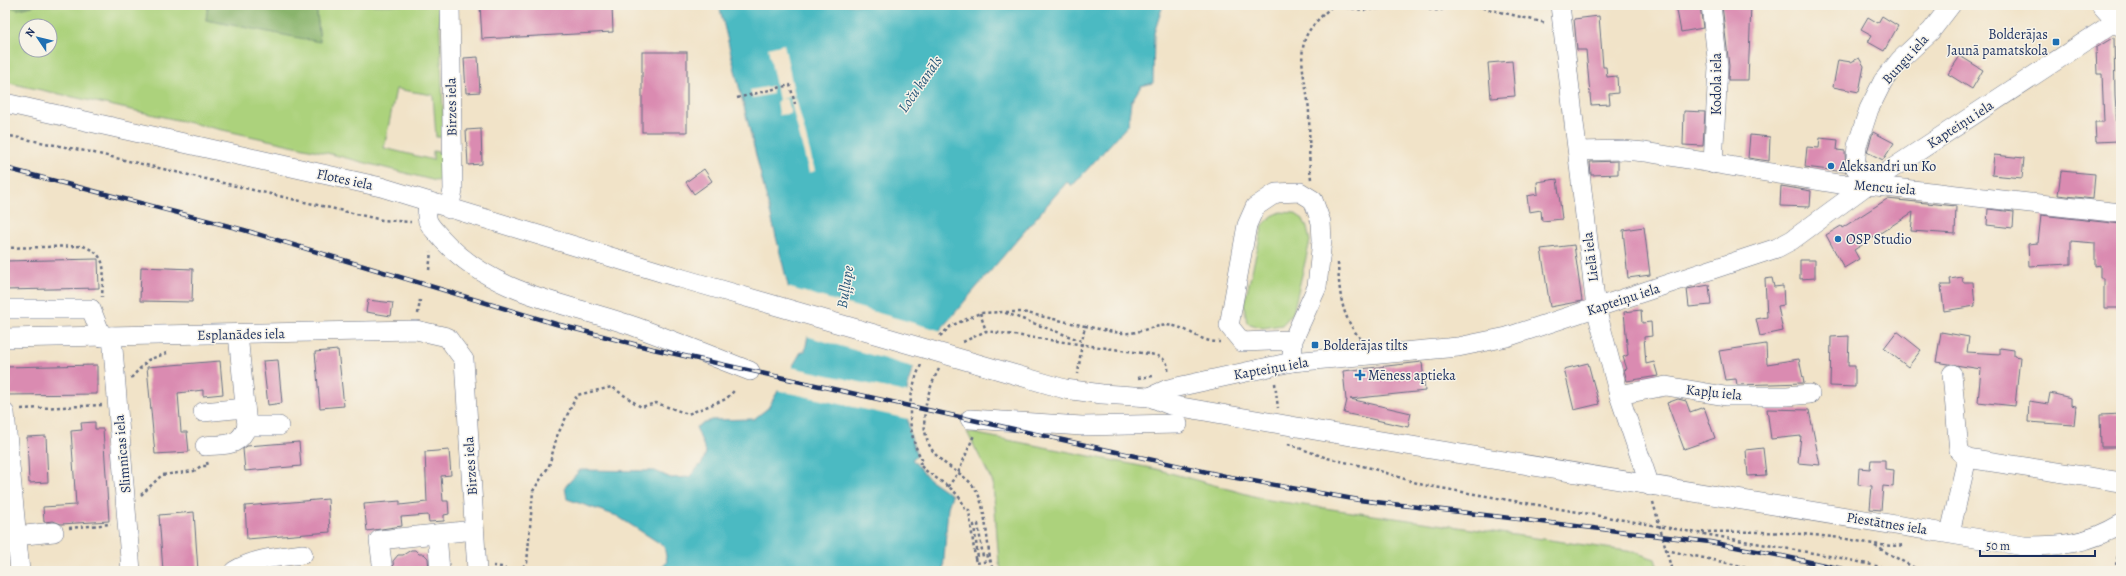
<svg xmlns="http://www.w3.org/2000/svg" width="2126" height="576" viewBox="0 0 2126 576" font-family="Alegreya,serif">
	<rect width="100%" height="100%" fill="#f7f3e8"/>
	<filter id="ink" filterUnits="userSpaceOnUse"><feTurbulence type="fractalNoise" baseFrequency=".025" numOctaves="2"/><feDisplacementMap in="SourceGraphic" scale="8" xChannelSelector="R" yChannelSelector="G"/><feConvolveMatrix kernelMatrix="1 2 1 2 8 2 1 2 1" color-interpolation-filters="sRGB"/></filter>
	<filter id="wash" filterUnits="userSpaceOnUse"><feTurbulence type="fractalNoise" baseFrequency=".012" numOctaves="4" result="noise"/><feDisplacementMap in="SourceGraphic" scale="16" xChannelSelector="R" yChannelSelector="G"/><feGaussianBlur stdDeviation="0.9" result="paint"/><feColorMatrix in="noise" values="0 0 0 0 0 0 0 0 0 0 0 0 0 0 0 0 0 1.4 0 .05"/><feComposite in="paint" operator="in"/></filter>
	<g filter="url(#wash)">
		<rect width="100%" height="100%" fill="#f1e3c8"/>
		<g fill="#acd27c" stroke="#64806d" fill-rule="evenodd">
			<path d="M5,5l13,4 18,-4h172l-2,15 114,21 -4,-36h123l5,132h-8l-3,-42 -37,-6 -12,59 49,12v-9l13,2 1,9 -5,2 -1,16 -5,1 -109,-28 -322,-71zM26,26h24v24h-24z"/>
			<polygon points="1281,212 1294,213 1303,219 1307,228 1310,241 1293,313 1282,325 1263,328 1247,323 1244,305 1263,225 1272,216"/>
			<polygon points="967,432 1156,469 1268,500 1634,552 1655,559 1659,571 1002,571 999,563 993,483"/>
		</g>
		<g fill="#89b46c" stroke="#527265">
			<polygon points="6,5 36,5 18,9"/>
			<polygon points="208,5 316,5 320,42 206,20"/>
		</g>
		<path fill="#4bbac2" stroke="#337490" d="M719,5h444l-9,28 -1,50 -12,3 -10,16 -3,23 -56,61 -5,-4 -14,16c-30,35 -59,69 -89,104 -17,21 -38,41 -50,65 -13,24 -7,65 3,89l-5,3 17,20 23,16 -4,12 -5,64h-283l7,-10 -3,-15 -47,-30 -50,-17 -2,-12 15,-17 75,1 16,7 18,-1 13,-14 4,-11 -10,-25 15,-7 43,-1 14,-11 33,-56 4,-1 4,-21 -3,-5 -9,-3z"/>
		<g fill="#f1e3c8">
			<polygon points="784,44 795,96 782,99 788,99 791,114 779,115 777,101 779,100 768,48"/>
			<polygon points="772,86 773,94 752,98 750,90"/>
			<polygon points="796,98 815,171 809,173 790,99"/>
			<polygon points="787,287 942,331 916,368 806,336 807,331 805,327 796,323"/>
			<polygon points="791,367 910,393 908,419 776,390"/>
		</g>
		<g id="blocks">
			<g fill="#da8bb1">
				<polygon points="480,5 612,5 613,32 482,39"/>
				<polygon points="1676,5 1700,5 1703,28 1681,32"/>
				<polygon points="1722,5 1751,5 1748,80 1728,80 1729,66"/>
				<polygon points="1599,16 1603,67 1606,67 1607,77 1617,76 1618,93 1609,94 1610,104 1591,105 1586,50 1577,50 1574,19"/>
				<polygon points="1882,16 1898,26 1884,51 1868,42 1872,35 1861,29 1868,17 1878,23"/>
				<polygon points="2114,37 2115,96 2118,141 2096,142 2095,122 2104,122 2102,74 2097,74 2096,48"/>
				<rect x="642" y="52" width="45" height="80"/>
				<polygon points="1960,56 1983,70 1972,89 1948,74"/>
				<polygon points="478,57 480,92 466,93 464,58"/>
				<polygon points="1859,58 1864,66 1859,92 1833,87 1838,60 1851,62"/>
				<polygon points="1512,61 1515,96 1491,98 1488,63"/>
				<polygon points="1684,111 1705,112 1703,146 1683,145"/>
				<polygon points="481,129 482,164 468,165 466,130"/>
				<polygon points="1873,132 1894,143 1883,160 1867,152"/>
				<polygon points="1750,135 1770,137 1769,161 1748,158"/>
				<polygon points="1820,138 1838,140 1837,150 1845,151 1846,172 1805,167 1807,147 1819,148"/>
				<polygon points="1994,155 2024,158 2022,178 1992,175"/>
				<polygon points="1618,161 1618,174 1591,175 1590,162"/>
				<polygon points="704,169 712,181 694,194 686,182"/>
				<polygon points="2061,171 2095,174 2093,199 2058,195"/>
				<polygon points="1557,179 1562,219 1542,221 1541,210 1529,212 1527,196 1538,194 1537,182"/>
				<polygon points="1781,186 1811,191 1810,207 1780,206"/>
				<polygon points="1887,199 1956,206 1955,234 1911,231 1913,212 1854,250 1859,259 1844,268 1826,235 1841,226 1842,228"/>
				<polygon points="1988,209 2014,212 2013,228 1987,225"/>
				<polygon points="2041,215 2121,224 2121,308 2104,308 2104,278 2100,278 2100,265 2095,266 2095,243 2071,241 2071,264 2029,266 2028,244 2038,243"/>
				<polygon points="1644,227 1650,275 1628,278 1623,230"/>
				<polygon points="1574,245 1582,301 1550,307 1541,249"/>
				<polygon points="98,259 99,288 5,290 5,261"/>
				<polygon points="1800,260 1815,260 1815,278 1800,279"/>
				<polygon points="141,267 193,269 192,302 140,301"/>
				<polygon points="1962,277 1963,282 1973,282 1975,306 1944,311 1941,285 1951,285 1950,279"/>
				<polygon points="1772,278 1774,287 1783,286 1784,305 1778,306 1783,331 1760,336 1756,319 1767,317 1765,279"/>
				<polygon points="1709,285 1711,305 1689,307 1687,289"/>
				<polygon points="368,300 393,303 391,316 366,312"/>
				<polygon points="1641,310 1642,323 1651,322 1652,336 1644,337 1646,364 1654,362 1658,376 1627,381 1624,370 1627,369 1623,357 1628,355 1624,312"/>
				<polygon points="1897,331 1921,350 1908,367 1884,348"/>
				<polygon points="1941,332 1969,337 1967,352 2000,354 2000,348 2014,350 2014,356 2020,357 2015,406 1978,402 1981,369 1936,362"/>
				<polygon points="1849,336 1848,366 1855,366 1855,387 1830,386 1831,337"/>
				<polygon points="1766,344 1767,364 1799,359 1804,383 1737,385 1736,379 1725,380 1719,351"/>
				<polygon points="338,350 344,406 320,408 315,352"/>
				<polygon points="278,360 282,403 268,405 263,361"/>
				<polygon points="220,361 223,394 203,396 203,390 178,393 181,432 187,432 189,452 155,454 147,367"/>
				<polygon points="1422,362 1425,391 1350,399 1411,413 1408,427 1344,413 1347,400 1346,400 1343,371"/>
				<polygon points="1588,363 1599,404 1574,410 1564,369"/>
				<polygon points="97,365 97,394 5,395 5,367"/>
				<polygon points="2050,393 2071,398 2071,405 2076,406 2074,425 2028,422 2029,401 2048,404"/>
				<polygon points="1678,399 1686,401 1690,412 1704,407 1715,438 1684,449 1667,403"/>
				<polygon points="1767,409 1809,410 1820,465 1798,463 1801,436 1771,439"/>
				<polygon points="2121,414 2121,447 2101,447 2100,415"/>
				<polygon points="95,422 95,429 103,429 109,521 61,524 53,521 44,522 43,507 76,505 71,431 82,430 81,423"/>
				<polygon points="46,436 48,482 29,483 27,437"/>
				<polygon points="299,442 301,466 245,471 243,449 247,446"/>
				<polygon points="1763,448 1766,475 1748,476 1746,450"/>
				<polygon points="449,450 451,475 441,476 443,501 448,501 449,514 444,515 444,521 429,522 428,515 401,517 402,526 367,531 364,504 400,501 400,505 427,502 425,452"/>
				<polygon points="1871,460 1885,460 1885,469 1894,470 1893,487 1883,486 1881,510 1870,509 1872,486 1858,485 1859,468 1870,469"/>
				<polygon points="328,499 330,532 247,539 245,506"/>
				<polygon points="194,512 198,571 163,571 159,515"/>
				<polygon points="411,550 415,550 419,554 424,554 428,558 429,571 394,571 393,561 398,555 403,555"/>
			</g>
		</g>
	</g>
	<g filter="url(#ink)">
		<use href="#blocks" fill-opacity="0" stroke="#666e83" stroke-width="1"/>
		<g fill="none" stroke-linecap="round" stroke-linejoin="round">
			<g stroke="#666e83" stroke-width="20">
				<g id="minor">
					<polyline points="1560,5 1596,308 1619,395 1650,486"/>
					<polyline points="1711,5 1718,67 1713,164"/>
					<polyline points="2101,5 2121,27"/>
					<polyline points="5,103 381,187 680,278"/>
					<polyline points="1578,151 1623,150 1645,152 1839,184 1867,185 2121,213"/>
					<polyline points="1867,185 1855,167 1857,146 1869,109 1883,81 1900,60 1931,31 1951,5"/>
					<path d="M429,203c-6,19 1,22 13,36 52,57 126,64 194,88 38,14 76,29 114,44"/>
					<polyline points="449,209 453,190 450,5"/>
					<polyline points="5,309 91,309 102,337"/>
					<polyline points="238,334 247,426 279,426"/>
					<polyline points="112,336 131,571"/>
					<polyline points="5,338 416,330 447,337 464,360 477,571"/>
					<polyline points="1292,362 1293,340 1242,342 1229,326 1247,225 1255,207 1276,193 1300,192 1313,200 1321,222 1322,240 1317,287 1293,340"/>
					<polyline points="1952,374 1959,451 1967,458 2121,482"/>
					<polyline points="1065,389 1102,394 1150,397 1168,389 1292,362 1458,347 1507,337 1777,248 1792,240 1867,185 2121,18"/>
					<polyline points="1619,395 1666,386 1725,396 1787,396 1810,394"/>
					<path d="M1150,397l20,8 150,26 704,115c38,0 64,-2 97,-22"/>
					<polyline points="203,412 245,408"/>
					<polyline points="5,413 20,571"/>
					<polyline points="970,419 1082,426 1178,424"/>
					<path d="M205,446c20,-2 34,2 42,-20"/>
					<polyline points="1950,533 1967,458"/>
					<polyline points="437,534 440,571"/>
					<polyline points="6,537 54,532"/>
					<path d="M234,571c21,-13 44,-14 69,-17"/>
					<polyline points="383,571 379,540 474,530"/>
				</g>
			</g>
			<g stroke="#666e83" stroke-width="2.5" stroke-dasharray="3 3" stroke-linecap="butt">
				<polyline points="1471,5 1546,23"/>
				<polyline points="737,98 790,85 795,104"/>
				<polyline points="5,135 90,152 382,220 411,222"/>
				<path d="M1311,179c-3,-23 -1,-41 -2,-64 0,-25 -12,-50 -4,-76 4,-12 18,-24 27,-33l33,4 55,-5 13,5h8l9,-5"/>
				<path d="M5,248l78,-2c27,10 20,26 19,51"/>
				<path d="M1338,263c1,28 3,55 23,76"/>
				<polyline points="429,270 431,252"/>
				<polyline points="1006,312 1022,312 1085,326 1082,341"/>
				<polyline points="980,313 986,331"/>
				<polyline points="418,314 420,300"/>
				<path d="M1085,326c15,3 31,8 46,7 14,-2 28,-10 43,-7 18,4 25,16 46,16"/>
				<polyline points="940,336 951,326 980,313 1003,312 1082,341 1078,374"/>
				<path d="M963,342l23,-11 170,24c9,4 13,8 12,18"/>
				<path d="M921,365c-14,28 -16,69 2,96l-4,3c14,16 41,23 46,46h4l6,48h3l-4,-33 4,-1 5,33 6,-1"/>
				<path d="M939,369c-14,25 -24,66 -1,88 14,15 32,18 41,39 9,24 7,51 14,75"/>
				<polyline points="131,378 148,360 167,353"/>
				<polyline points="1138,378 1153,376"/>
				<polyline points="1275,383 1278,408"/>
				<polyline points="21,409 102,405"/>
				<polyline points="1288,444 1327,458 1371,468 1423,485 1841,558 1898,571"/>
				<polyline points="948,487 959,471 974,435"/>
				<polyline points="141,495 162,475 194,471 201,466 208,466 207,462"/>
				<polyline points="1653,502 1672,571"/>
				<polyline points="69,528 111,524"/>
				<path d="M1702,532c46,-1 92,0 138,6 22,3 41,10 64,7"/>
				<polyline points="1875,546 1920,571"/>
				<polyline points="1666,550 1765,571"/>
				<polyline points="975,558 976,563 990,561"/>
				<polyline points="493,566 502,567 509,571"/>
				<polyline points="518,571 527,563 533,491 549,466 557,436 577,395 612,387 641,407 656,403 688,414 726,399 735,390"/>
				<polyline points="2115,571 2120,544"/>
			</g>
			<use href="#minor" stroke="#fff" stroke-width="19"/>
			<g stroke="#1b2f5e" stroke-width="4.5">
				<polyline id="rail" points="5,168 244,230 556,324 653,349 1225,476 1359,500 1710,542 1782,556 1852,571"/>
			</g>
			<use href="#rail" stroke="#f7f3e8" stroke-width="3" stroke-dasharray="9" stroke-linecap="butt"/>
			<g stroke="#666e83" stroke-width="20" stroke-linecap="butt">
				<polyline id="minor-bridge" points="680,278 1065,389"/>
			</g>
			<use href="#minor-bridge" stroke="#fff" stroke-width="19"/>
		</g>
	</g>
	<g fill="#1f6fb2" stroke="#f7f3e8" stroke-width="1.5">
		<rect x="2052" y="38" width="8" height="8" rx="2"/>
		<circle cx="1831" cy="166" r="4"/>
		<circle cx="1838" cy="239" r="4"/>
		<rect x="1311" y="341" width="8" height="8" rx="2"/>
		<path d="M1358 369h4v4h4v4h-4v4h-4v-4h-4v-4h4z"/>
	</g>
	<g text-anchor="middle" stroke-width="3" stroke-linejoin="round" paint-order="stroke">
		<g font-size="14" fill="#1b2f5e" stroke="#f7f3e8" text-anchor="start">
			<text x="2048" y="39" text-anchor="end">Bolderājas<tspan x="2048" dy="16">Jaunā pamatskola</tspan></text>
			<text x="1839" y="171">Aleksandri un Ko</text>
			<text x="1846" y="244">OSP Studio</text>
			<text x="1323" y="350">Bolderājas tilts</text>
			<text x="1368" y="380">Mēness aptieka</text>
		</g>
		<g font-size="14" fill="#1b2f5e" stroke="#f7f3e8">
			<text transform="translate(1905 59) rotate(-48)" y="5">Bungu iela</text>
			<text transform="translate(1716 84) rotate(-90)" y="5">Kodola iela</text>
			<text transform="translate(451 107) rotate(-91)" y="5">Birzes iela</text>
			<text transform="translate(1960 124) rotate(-33)" y="5">Kapteiņu iela</text>
			<text transform="translate(345 179) rotate(12)" y="5">Flotes iela</text>
			<text transform="translate(1885 187) rotate(5)" y="5">Mencu iela</text>
			<text transform="translate(1590 257) rotate(-97)" y="5">Lielā iela</text>
			<text transform="translate(1623 299) rotate(-18)" y="5">Kapteiņu iela</text>
			<text transform="translate(241 334) rotate(-1)" y="5">Esplanādes iela</text>
			<text transform="translate(1271 368) rotate(-10)" y="5">Kapteiņu iela</text>
			<text transform="translate(1714 392) rotate(6)" y="5">Kapļu iela</text>
			<text transform="translate(122 454) rotate(-95)" y="5">Slimnīcas iela</text>
			<text transform="translate(470 466) rotate(-94)" y="5">Birzes iela</text>
			<text transform="translate(1887 523) rotate(9)" y="5">Piestātnes iela</text>
		</g>
		<g font-size="15" font-style="italic" fill="#29597c" stroke="#f7f3e8">
			<text transform="translate(920 84) rotate(-55)" y="5">Loču kanāls</text>
			<text transform="translate(845 287) rotate(-81)" y="5">Buļļupe</text>
		</g>
	</g>
	<rect width="2126" height="576" fill="none" stroke="#f7f3e8" stroke-width="20"/>
	<g transform="translate(38 38) rotate(305)"><circle r="19" fill="#f7f3e8" stroke="#9fa5b1"/>
	<path d="M0-3L7 15L0 10L-7 15Z" fill="#1f6fb2"/>
	<text y="-6" font-size="11" font-weight="bold" text-anchor="middle" fill="#1b2f5e">N</text>
	</g>
	<path d="M1980 550v6h115v-6" fill="none" stroke="#1b2f5e" stroke-width="2"/>
	<text x="1986" y="550" font-size="12" fill="#1b2f5e" stroke="#f7f3e8" stroke-width="3" paint-order="stroke">50 m</text>
</svg>
